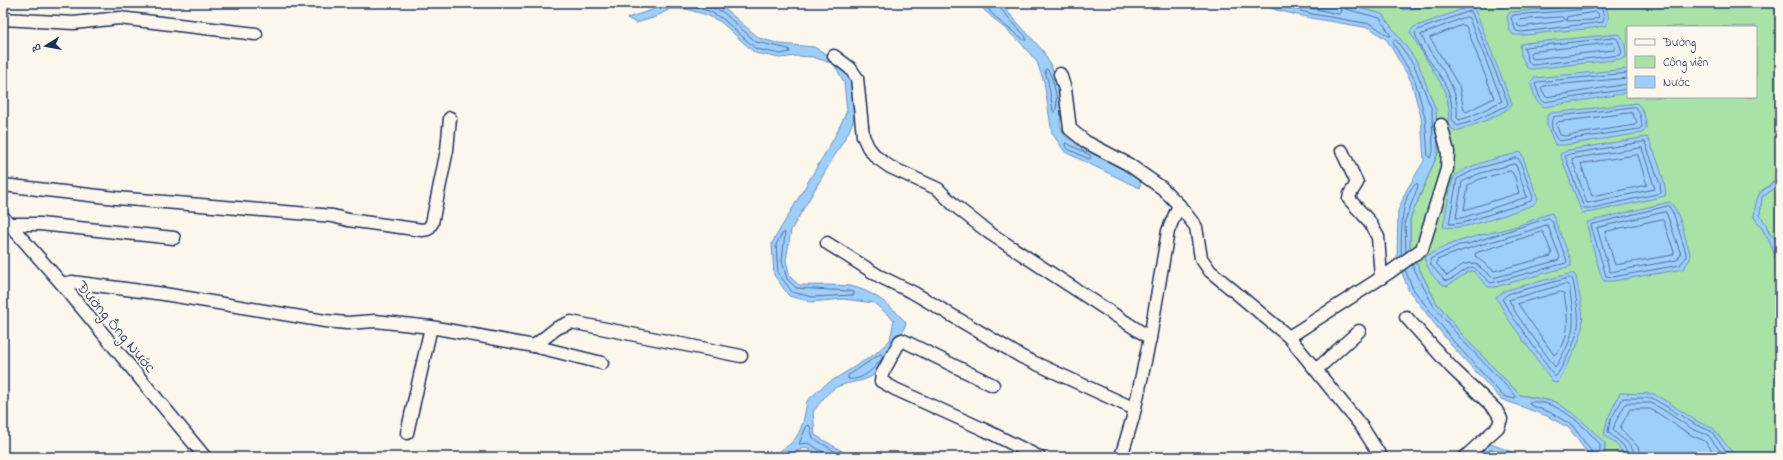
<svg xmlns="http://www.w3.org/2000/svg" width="1783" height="460" viewBox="0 0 1783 460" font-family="'Indie Flower',sans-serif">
	<rect width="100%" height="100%" fill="#fbf7ec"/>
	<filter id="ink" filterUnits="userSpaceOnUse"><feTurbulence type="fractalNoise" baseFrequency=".025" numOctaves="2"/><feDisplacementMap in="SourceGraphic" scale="8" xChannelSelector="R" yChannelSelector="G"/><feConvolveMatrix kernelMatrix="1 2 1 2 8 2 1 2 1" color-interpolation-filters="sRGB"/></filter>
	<g filter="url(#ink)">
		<g fill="#a9e2a7" stroke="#628882" fill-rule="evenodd">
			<path d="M1341,3h439v174l-20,15 -6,25c8,11 18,26 21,39 2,8 0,11 5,18v183h-176l1,-14 -49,-41 -36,-7 -56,-58 -28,-35 -26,-52v-31l28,-66 -20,-90zM1628,27h128v70h-128z"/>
			<polygon points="1780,185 1780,253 1774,237 1769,233 1766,224 1760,216 1762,197"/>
		</g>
		<g fill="#9ecefa" stroke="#6a8ebc">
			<path d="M663,3h49l13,6 34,29 21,6 34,3 24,14 17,19 2,31 -8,20 -58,99 -5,30 4,17 9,8c17,1 34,-1 50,1 21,3 45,21 57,37 -5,15 -20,44 -34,53 -10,6 -22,6 -33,10 -11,4 -19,17 -26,26l2,23 37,22h-29l-17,-10 -9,4 -6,6h-25c32,-12 36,-24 41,-56l15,-14 53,-33 15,-14 4,-20 -20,-17 -31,-4 -32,3 -22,-6 -15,-21 -2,-32 62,-105 13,-27 -3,-29 -10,-18 -21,-7 -17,-1 -16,2 -25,-5 -34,-31 -14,-7 -21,-6h-16l-17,9 -17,5 -9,-5 25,-8z"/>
			<polygon points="981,3 1000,3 1043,51 1058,80 1061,107 1060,125 1065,136 1142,180 1139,188 1065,152 1052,133 1044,82 1037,62 1020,42 984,10"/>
			<polygon points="1264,3 1341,3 1382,14 1418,63 1436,110 1438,153 1410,219 1410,251 1436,302 1464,337 1520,395 1556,402 1578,417 1605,443 1604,457 1586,457 1588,454 1569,428 1547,416 1501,399 1451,345 1409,291 1397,260 1398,211 1406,191 1424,161 1421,117 1411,81 1387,40 1370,28 1311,18 1276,10"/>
			<polygon points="1397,3 1430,3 1423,7 1403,10"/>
			<path d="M1603,4c6,6 6,14 4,21 -19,5 -38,5 -56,7 -13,1 -25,4 -38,3l-3,-4 -3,-14 3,-5z"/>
			<path d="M1471,6l4,4 37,94c-8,12 -42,22 -56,27l-5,-3 -3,-8 1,-11 -3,-17 -36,-60 4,-5z"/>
			<path d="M1619,34c6,5 7,15 7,23l-4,2 -90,10 -5,-1 -6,-13 -1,-10 5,-2z"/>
			<polygon points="1628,69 1627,93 1544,107 1536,100 1530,82 1534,78"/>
			<path d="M1637,103c7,7 9,16 9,26l-4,4 -77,12h-10l-8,-20v-10l4,-2z"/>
			<path d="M1647,137c6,10 21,49 18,59l-72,16 -11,1 -22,-59 9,-4z"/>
			<path d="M1521,152l17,47 -5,6c-25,8 -66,26 -90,22 3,-13 6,-37 10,-48 5,-13 55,-23 68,-27z"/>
			<path d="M1780,177v8l-18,12 -2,18 6,9 3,9 5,4 6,16v21c-5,-7 -3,-10 -5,-17 -3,-14 -13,-29 -21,-40 3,-31 8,-22 26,-40z"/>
			<path d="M1669,202c10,5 17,39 21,51v6l-7,10 -70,12h-9c-3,-3 -18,-55 -17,-59z"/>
			<path d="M1552,213l19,47v6l-76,21h-7l-15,-16 -5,1 -21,14c-12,-3 -19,-17 -23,-28 27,-19 62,-23 93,-32 12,-4 23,-10 35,-13z"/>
			<path d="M1569,274h5l2,3c7,37 13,50 -7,84 -4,7 -7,16 -12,22l-4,-1 -44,-62 -13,-23 10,-7z"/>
			<polygon points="1620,393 1654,394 1666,401 1698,422 1713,428 1736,457 1627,457 1616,444 1604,435 1607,420"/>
			<polygon points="1491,444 1525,457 1470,457"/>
		</g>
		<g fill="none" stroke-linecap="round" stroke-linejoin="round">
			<g stroke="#4f6f9c" stroke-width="1">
				<polyline points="664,3 666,6 686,5 709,11 723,19 756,49 780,54 790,52 789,49 756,42 723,12 713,8 711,3"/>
				<path d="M985,3c7,16 26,26 39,37h2v-3l-27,-30 -1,-4"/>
				<polyline points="1272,3 1312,14 1371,24 1389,36 1391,36 1380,18 1346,9 1343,3"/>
				<polyline points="1287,3 1339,14 1341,11 1338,3"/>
				<polyline points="1595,3 1594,7 1591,9 1513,15 1511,18 1516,31 1522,32 1603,22 1604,17 1600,3"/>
				<path d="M1471,11l37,92 -2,3 -32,15 -17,5 -5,-7c3,-41 -27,-52 -37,-86l3,-3z"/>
				<polygon points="1596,12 1598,13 1599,17 1592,20 1567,21 1566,19 1567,17"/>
				<path d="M1466,17l3,1 33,83 -30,15 -13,4 -2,-2c3,-36 -22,-53 -36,-83z"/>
				<polygon points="1562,17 1564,19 1563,21 1521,27 1518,26 1517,22 1519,20"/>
				<polygon points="1463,25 1466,26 1494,98 1466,112 1464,110 1459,86 1430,38"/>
				<polygon points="1616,38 1619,42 1622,53 1620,55 1532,65 1529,63 1524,48 1526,47"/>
				<polygon points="1394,40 1396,40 1414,65 1432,110 1433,152 1430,158 1428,156 1425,117 1415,80 1393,43"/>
				<polygon points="1613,43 1616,48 1614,50 1533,59 1530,54 1531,52"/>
				<path d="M1046,69l2,1c5,9 12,33 7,42l-2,-1 -5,-30 -3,-10z"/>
				<polyline points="1628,73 1537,82 1535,84 1540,98 1544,102 1628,89"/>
				<polyline points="1628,78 1543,86 1541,88 1546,97 1628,84"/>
				<path d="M1635,107c5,4 7,14 7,20l-3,2 -80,12c-6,-5 -10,-17 -6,-24z"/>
				<polygon points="1632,113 1637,122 1635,125 1565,136 1560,135 1556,124 1558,122"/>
				<polygon points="1645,142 1660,184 1661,193 1592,208 1584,208 1565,156 1570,154"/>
				<polygon points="1066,143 1090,155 1091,158 1089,159 1068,149 1065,145"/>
				<polygon points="1642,148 1655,189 1587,203 1572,159"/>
				<polygon points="1638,155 1647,185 1592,196 1581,164"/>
				<polygon points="1517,158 1519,159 1533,197 1531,201 1463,223 1449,224 1457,179 1476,169"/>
				<polygon points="1514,164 1516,165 1527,197 1462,218 1456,218 1462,182 1478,174"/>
				<polygon points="1511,171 1515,177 1519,193 1464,210 1468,185 1480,179"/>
				<polygon points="1669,206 1674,215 1686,253 1686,257 1680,265 1613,277 1606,276 1591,225"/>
				<polygon points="1666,212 1681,254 1677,260 1610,272 1597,228"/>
				<path d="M1549,218l3,3 15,40 -1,2 -75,20 -18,-16c-11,2 -17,13 -28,14l-14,-16 -1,-6 29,-14 9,-1z"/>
				<polygon points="1663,219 1674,252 1673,255 1615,265 1605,232"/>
				<path d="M1546,225l2,1 12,31 -1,3 -66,18 -18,-15 -11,1 -17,12 -11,-13 1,-3c35,-15 73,-22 109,-35z"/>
				<polygon points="1543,232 1552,253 1551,256 1494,271 1475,256 1476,253"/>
				<polygon points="785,233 782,261 787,279 796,288 849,291 854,292 854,295 812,297 792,292 778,273 776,244 782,234"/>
				<path d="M1401,255c1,-19 -2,-59 16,-72l1,3 -13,35 1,31"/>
				<polyline points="1405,270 1413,289 1454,342 1503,396 1515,399 1516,396 1461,339 1433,305 1412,265"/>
				<path d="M1570,278l3,2c6,38 11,46 -8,81 -3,5 -6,12 -10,16l-42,-60 -11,-18 6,-5z"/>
				<path d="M1566,284l3,2c4,27 9,43 -6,68 -3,5 -5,10 -8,13l-38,-52 -8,-15z"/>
				<path d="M1561,292l3,1c3,20 9,48 -10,62l-36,-51z"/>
				<path d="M881,354l2,3c-8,11 -20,24 -35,22v-3z"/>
				<polyline points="825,457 823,452 808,443 799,444 807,425 810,426 813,438 844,457"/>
				<polyline points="1478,457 1492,449 1515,457"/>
				<path d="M1591,457v-6l-19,-26 -23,-13 -19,-7 -1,-3c28,-3 54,23 71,42v13"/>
				<polyline points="1630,457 1623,445 1608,432 1610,421 1623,398 1652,398 1664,405 1696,425 1711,431 1731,457"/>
				<path d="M1635,457c-1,-13 -14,-18 -22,-27l2,-7 11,-20h25l11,6 32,21 14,5 17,22"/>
				<polyline points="1641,457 1638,447 1620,428 1630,409 1650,409 1659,414 1691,435 1705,441 1717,457"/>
			</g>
			<g stroke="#1b2f5e" stroke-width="15">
				<g id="minor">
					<polyline points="3,19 74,23 119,18 256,34"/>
					<polyline points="834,56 850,68 857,78 863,136 868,147 876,157 890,167 938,189 954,205 988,232 1150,338"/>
					<polyline points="1060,74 1065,89 1070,129 1086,142 1128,164 1162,188 1179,205 1196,227 1201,258 1210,271 1289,337 1362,427 1381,457"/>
					<polyline points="1342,151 1357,183 1350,194 1349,199 1369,221 1378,237 1381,278"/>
					<polyline points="3,185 116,198 333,216 348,220 422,230 428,229 432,223 447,150 450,118"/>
					<polyline points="3,217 62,284 205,457"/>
					<polyline points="10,224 40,224 174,238"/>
					<polyline points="827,243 879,276 914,293 1022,357 1135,409"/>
					<polyline points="62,284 72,282 164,294 325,321 347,323 375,321 431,327 534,346 557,328 571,322 741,356"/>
					<polyline points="1406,317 1452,368 1496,410 1501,419 1498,427 1465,457"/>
					<polyline points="1289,337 1390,272 1422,249 1447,169 1448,152 1441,125"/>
					<polyline points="534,346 602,363"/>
					<polyline points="1316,370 1359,331"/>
					<polyline points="993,385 902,340 900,341 882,374 881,381 895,389 985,430 1039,457"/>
					<polyline points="407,433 431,327"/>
					<polyline points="1121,457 1133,417 1150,338 1168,231 1179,205"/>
				</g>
			</g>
			<use href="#minor" stroke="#fbf7ec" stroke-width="12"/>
		</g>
	</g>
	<g text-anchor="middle" stroke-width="3.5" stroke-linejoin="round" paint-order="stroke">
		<g font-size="16" fill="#1b2f5e" stroke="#fbf7ec">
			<text transform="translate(117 326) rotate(50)" y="6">Đường Ống Nước</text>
		</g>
	</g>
	<rect width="1783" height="460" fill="none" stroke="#fbf7ec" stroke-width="16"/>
	<rect x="8" y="8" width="1767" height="444" fill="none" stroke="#1b2f5e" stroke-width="1.5" filter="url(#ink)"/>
	<rect x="1627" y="26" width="130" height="72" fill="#fbf7ec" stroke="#a1a7b3"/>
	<rect x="1635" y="39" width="20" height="6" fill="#fbf7ec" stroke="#a1a7b3"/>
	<text x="1663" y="46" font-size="12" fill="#1b2f5e">Đường</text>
	<rect x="1635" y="56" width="20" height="12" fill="#a9e2a7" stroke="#a1a7b3"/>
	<text x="1663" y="66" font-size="12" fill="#1b2f5e">Công viên</text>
	<rect x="1635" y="76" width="20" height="12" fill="#9ecefa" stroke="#a1a7b3"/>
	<text x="1663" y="86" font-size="12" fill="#1b2f5e">Nước</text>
	<g transform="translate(46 46) rotate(259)" stroke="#fbf7ec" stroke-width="3" paint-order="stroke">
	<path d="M0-3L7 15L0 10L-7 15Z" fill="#1b2f5e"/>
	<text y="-6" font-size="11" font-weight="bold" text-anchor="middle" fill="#1b2f5e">B</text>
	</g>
</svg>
